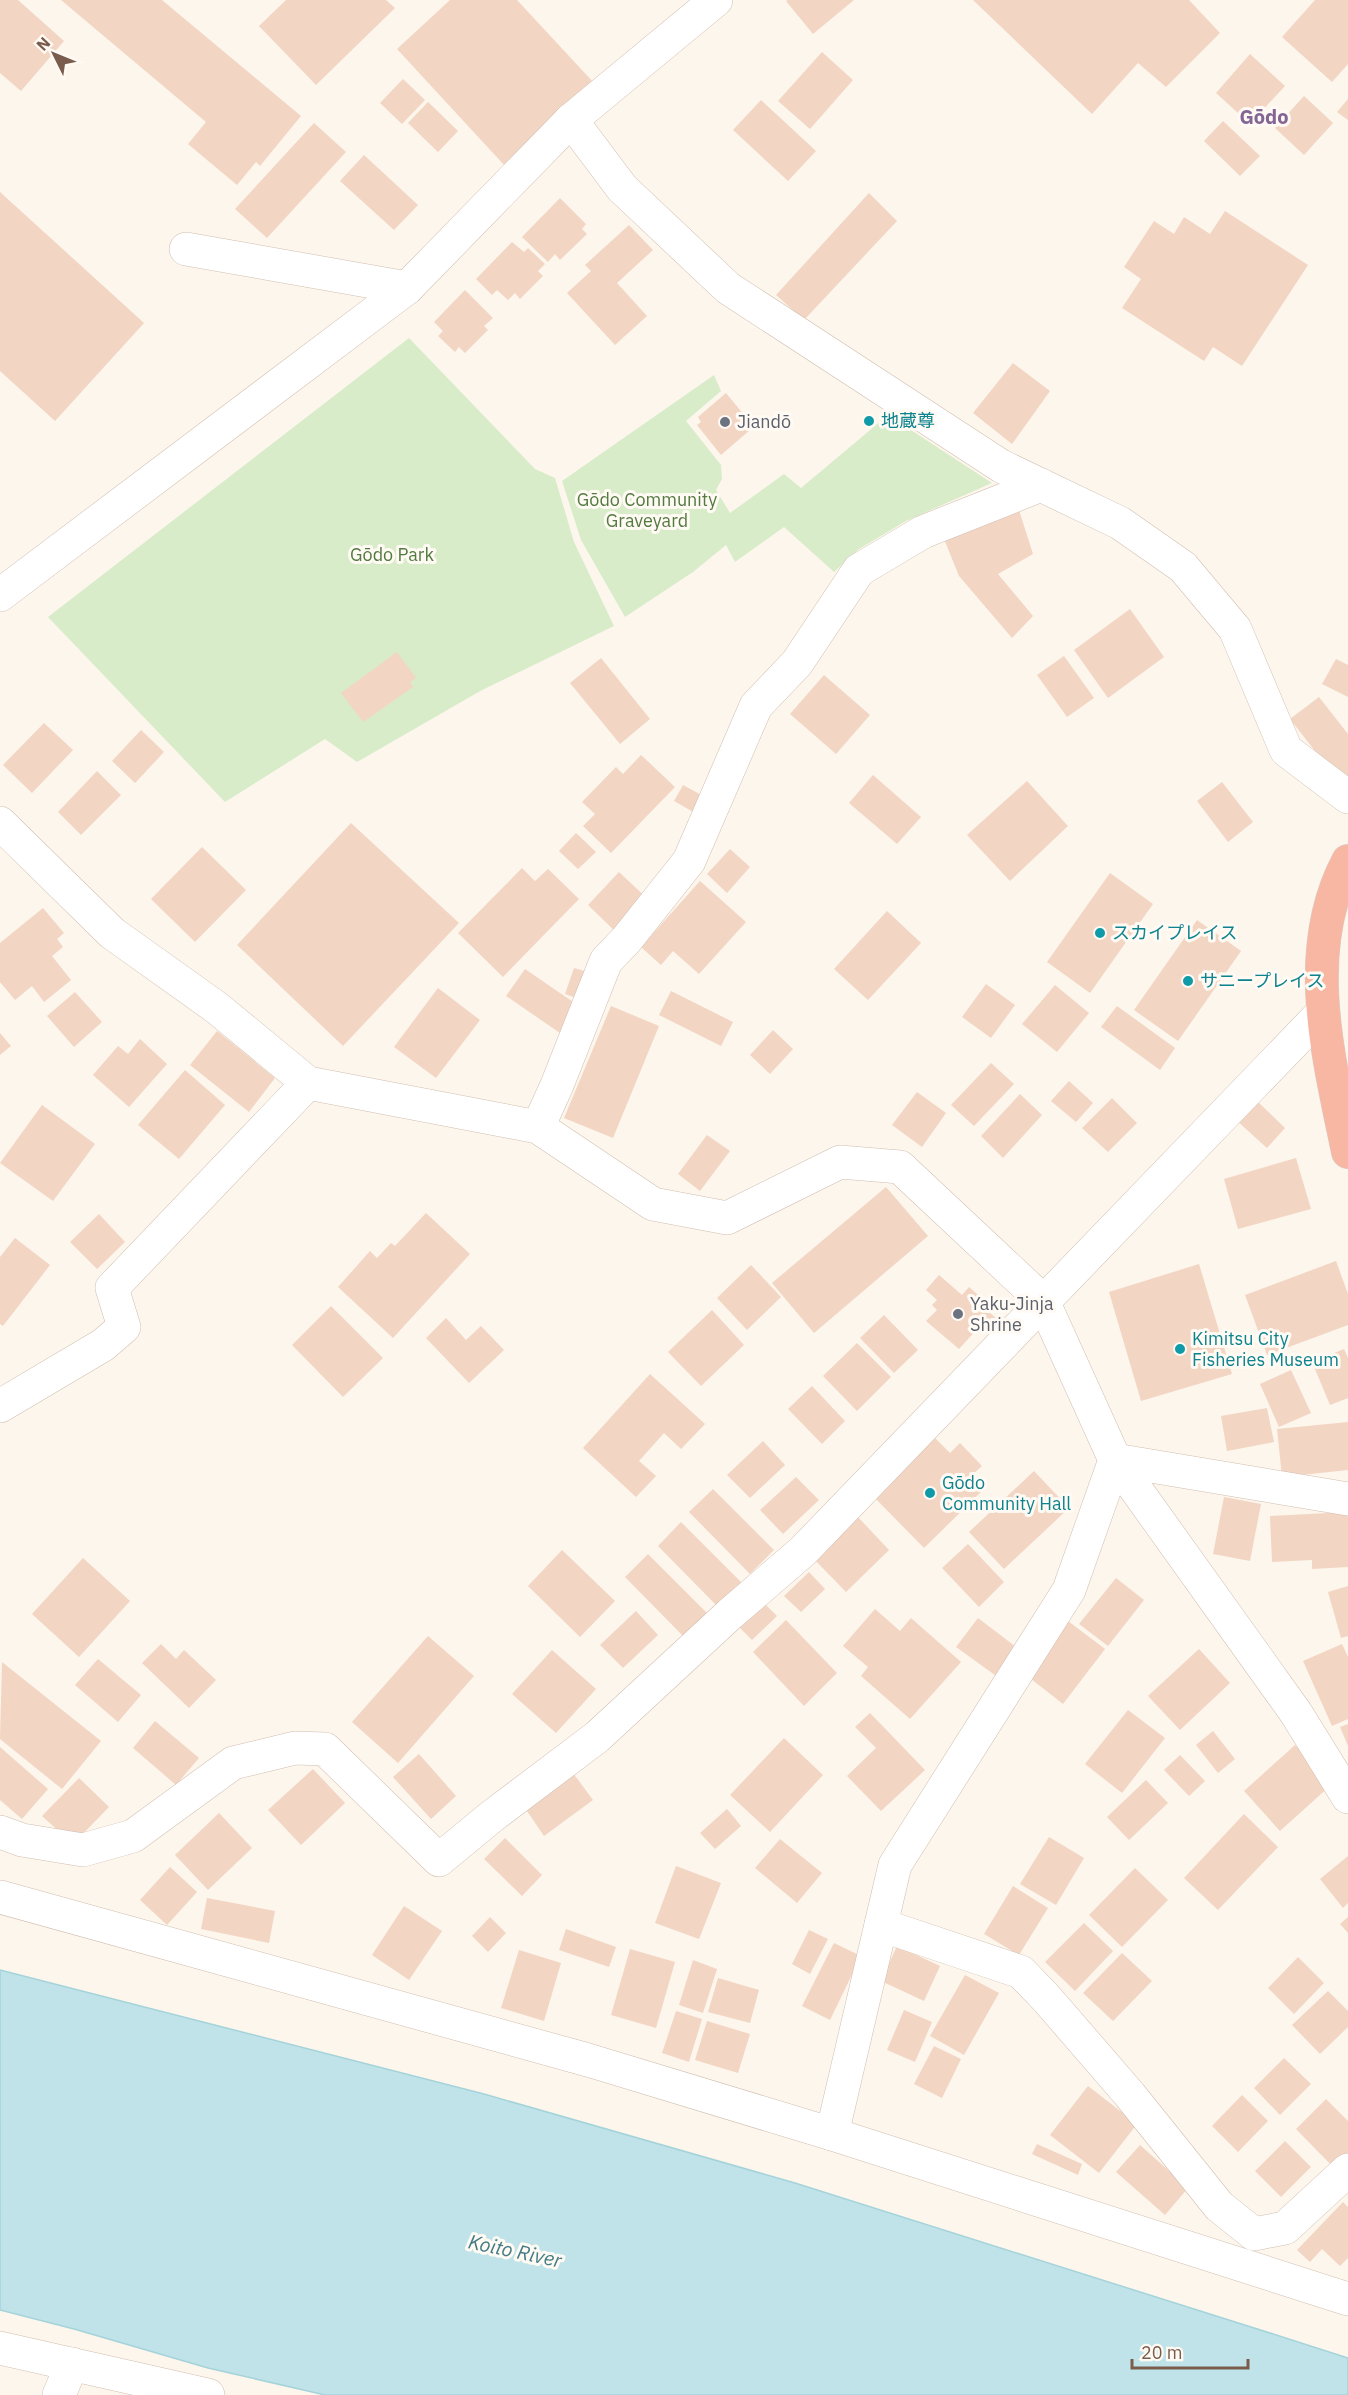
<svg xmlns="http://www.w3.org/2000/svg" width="1348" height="2395" viewBox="0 0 1348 2395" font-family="'IBM Plex Sans','Noto Sans JP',sans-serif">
	<rect width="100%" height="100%" fill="#fdf6ec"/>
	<g fill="#d8ecc9">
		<polygon points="409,338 535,469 555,478 574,542 614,626 482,690 357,762 325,739 225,802 48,617"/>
		<polygon points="714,375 721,391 686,421 721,465 722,479 716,490 730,513 784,474 801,488 888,415 992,483 906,521 859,549 834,572 784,527 735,562 726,545 693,572 625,617 581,540 562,481"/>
	</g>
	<polygon fill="#bfe3e8" stroke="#a5d3da" stroke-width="1.5" points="0,1970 484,2094 795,2183 1270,2333 1348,2358 1348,2395 325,2395 208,2368 74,2329 0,2310"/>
	<g fill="#f3d5c3">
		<polygon points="0,0 18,0 64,41 21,91 0,73"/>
		<polygon points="61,0 162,0 301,116 260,166 256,162 237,185 188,144 206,122"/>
		<polygon points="286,0 386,0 395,8 316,85 259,26"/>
		<polygon points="450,0 517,0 594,83 505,166 397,49"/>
		<polygon points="788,0 854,0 813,34 786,1"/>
		<polygon points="973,0 1189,0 1220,33 1166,87 1138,63 1092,114"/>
		<polygon points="1315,0 1348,0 1348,64 1332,82 1282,37"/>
		<polygon points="822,52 853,80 810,129 778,101"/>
		<polygon points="1250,54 1285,86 1250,124 1216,93"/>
		<polygon points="403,79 425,100 402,124 380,103"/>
		<polygon points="1304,96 1333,123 1304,155 1275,128"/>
		<polygon points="1348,99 1348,120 1337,112"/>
		<polygon points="761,100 816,151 788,181 733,130"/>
		<polygon points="428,102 458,131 438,152 408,123"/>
		<polygon points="1223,121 1260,156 1240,176 1204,141"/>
		<polygon points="314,123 346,152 267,238 235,209"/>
		<polygon points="364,155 418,205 394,230 340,181"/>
		<polygon points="0,192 144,323 55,421 0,371"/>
		<polygon points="869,193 897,221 804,320 776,295"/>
		<polygon points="560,198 586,224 582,229 587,234 560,260 555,254 548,262 522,237"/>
		<polygon points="1225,211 1308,265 1242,366 1213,347 1204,361 1122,308 1141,279 1124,267 1154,221 1174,234 1184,217 1210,234"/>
		<polygon points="629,225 653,250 617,283 647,316 615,345 567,293 591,271 585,265"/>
		<polygon points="512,242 524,252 528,248 545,264 538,271 543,276 520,299 515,293 508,300 497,290 492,295 476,279"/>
		<polygon points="465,290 493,318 484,326 488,330 465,353 459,347 455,352 438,336 443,331 434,322"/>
		<polygon points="1013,363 1050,391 1012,444 973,413"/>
		<polygon points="726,393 749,421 752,418 757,424 721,455 697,425 701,422 698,417"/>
		<polygon points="1019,510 1033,554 998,574 1033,616 1012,638 959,576 944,539"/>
		<polygon points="1130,609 1164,657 1108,698 1074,650"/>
		<polygon points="397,652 416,678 410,682 413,687 363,722 341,693"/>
		<polygon points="1064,656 1094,698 1067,717 1037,675"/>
		<polygon points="601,658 650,719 620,744 570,683"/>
		<polygon points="1336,659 1348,665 1348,697 1322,684"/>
		<polygon points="824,675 870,715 836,754 790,714"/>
		<polygon points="1319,697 1348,734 1348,778 1340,783 1290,719"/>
		<polygon points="44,723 73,750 32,793 3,765"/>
		<polygon points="141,730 164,752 135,783 112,761"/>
		<polygon points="641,755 675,787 611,853 583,826 595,814 582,802 616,767 623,774"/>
		<polygon points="97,771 121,795 81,835 58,812"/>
		<polygon points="873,775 921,817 897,844 849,803"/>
		<polygon points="1027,781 1068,826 1010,881 967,835"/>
		<polygon points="1222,782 1253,822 1228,842 1197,801"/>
		<polygon points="683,785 705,797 695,813 674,801"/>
		<polygon points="351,823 459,923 343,1046 237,945"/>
		<polygon points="576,833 596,852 578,869 559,851"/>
		<polygon points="202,847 246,890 195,942 151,899"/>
		<polygon points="730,849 750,867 727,893 707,874"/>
		<polygon points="522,868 535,881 548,869 579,899 503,977 458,933"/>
		<polygon points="619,872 652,903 620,936 588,905"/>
		<polygon points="1110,873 1153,904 1090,993 1047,962"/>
		<polygon points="700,881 746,922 699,974 673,951 661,965 641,947"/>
		<polygon points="43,908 64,933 57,939 63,947 52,956 71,980 44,1002 32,986 15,1000 0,982 0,943"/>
		<polygon points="887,911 921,943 868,1000 834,969"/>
		<polygon points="1197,920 1241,951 1178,1041 1134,1010"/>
		<polygon points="574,968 588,972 579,999 565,994"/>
		<polygon points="525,969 579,1006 560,1033 506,996"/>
		<polygon points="986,984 1015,1005 991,1038 962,1017"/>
		<polygon points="1055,985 1089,1013 1057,1052 1022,1024"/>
		<polygon points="438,988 480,1020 436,1078 394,1047"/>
		<polygon points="671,991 733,1022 721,1046 659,1015"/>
		<polygon points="75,992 102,1022 74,1047 47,1016"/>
		<polygon points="611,1006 659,1026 613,1138 564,1118"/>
		<polygon points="1117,1006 1175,1048 1160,1070 1101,1027"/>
		<polygon points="773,1030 793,1049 770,1074 750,1055"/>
		<polygon points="217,1031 275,1078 249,1112 190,1065"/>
		<polygon points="0,1033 11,1046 0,1055"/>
		<polygon points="140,1039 167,1064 129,1107 93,1075 118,1046 128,1054"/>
		<polygon points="991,1063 1014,1084 974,1126 951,1105"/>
		<polygon points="185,1070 225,1105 179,1159 138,1125"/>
		<polygon points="1069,1081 1093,1103 1076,1122 1051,1101"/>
		<polygon points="917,1092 946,1113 922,1147 892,1125"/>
		<polygon points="1020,1094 1042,1115 1003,1158 981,1136"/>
		<polygon points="1112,1098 1137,1123 1108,1152 1082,1128"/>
		<polygon points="1255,1099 1285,1128 1267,1148 1236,1120"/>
		<polygon points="42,1105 95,1144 53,1201 0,1163"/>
		<polygon points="707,1135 730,1151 700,1191 678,1174"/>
		<polygon points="1296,1158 1311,1209 1238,1229 1224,1179"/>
		<polygon points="886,1187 928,1236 814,1333 772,1283"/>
		<polygon points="426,1213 470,1254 393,1338 338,1287 370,1251 377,1258 391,1243 395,1246"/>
		<polygon points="99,1214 125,1242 97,1269 70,1242"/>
		<polygon points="15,1238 50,1265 3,1326 0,1324 0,1257"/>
		<polygon points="1336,1261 1348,1294 1348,1325 1267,1355 1245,1295"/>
		<polygon points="1199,1264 1232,1374 1141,1401 1109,1292"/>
		<polygon points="751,1265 781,1297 747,1330 717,1298"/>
		<polygon points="939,1275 962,1295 969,1287 994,1309 990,1313 996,1318 983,1332 978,1328 959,1349 926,1321 937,1310 932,1305 937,1300 926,1290"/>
		<polygon points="331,1306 383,1358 343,1397 292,1345"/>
		<polygon points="712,1310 744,1345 701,1386 668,1352"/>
		<polygon points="884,1315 918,1350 894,1373 860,1338"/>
		<polygon points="446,1318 466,1340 481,1326 504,1350 469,1383 426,1338"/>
		<polygon points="857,1343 891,1377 857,1411 823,1376"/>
		<polygon points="1344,1349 1348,1358 1348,1398 1330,1405 1312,1362"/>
		<polygon points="1291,1370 1311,1413 1279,1427 1260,1384"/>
		<polygon points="650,1374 705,1424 681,1449 664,1433 639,1461 656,1476 636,1497 583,1448"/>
		<polygon points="812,1386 845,1421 822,1444 788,1409"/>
		<polygon points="1267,1408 1274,1442 1227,1451 1221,1416"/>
		<polygon points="1348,1422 1348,1470 1282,1477 1277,1429"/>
		<polygon points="935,1438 950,1453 960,1443 982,1466 972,1475 985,1488 924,1548 874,1497"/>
		<polygon points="763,1441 785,1465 750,1498 727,1475"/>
		<polygon points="1034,1471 1069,1508 1004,1569 969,1532"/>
		<polygon points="796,1477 819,1500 783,1534 760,1510"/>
		<polygon points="713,1489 774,1550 750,1574 689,1512"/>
		<polygon points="1224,1497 1261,1504 1250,1561 1213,1554"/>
		<polygon points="1348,1512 1348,1567 1312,1569 1312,1560 1272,1562 1270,1516"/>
		<polygon points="857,1516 889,1550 846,1592 813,1558"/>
		<polygon points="681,1522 742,1583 718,1607 658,1546"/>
		<polygon points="968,1544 1004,1582 979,1607 942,1568"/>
		<polygon points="562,1550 615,1601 580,1637 528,1586"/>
		<polygon points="648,1554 709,1615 685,1638 625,1577"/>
		<polygon points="83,1558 130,1601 79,1657 32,1614"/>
		<polygon points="809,1572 825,1589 801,1612 784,1596"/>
		<polygon points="1116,1578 1144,1600 1108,1646 1079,1624"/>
		<polygon points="1348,1586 1348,1636 1341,1638 1328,1592"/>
		<polygon points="760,1599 777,1616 752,1640 736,1624"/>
		<polygon points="875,1609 900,1631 911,1618 961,1662 910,1719 861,1676 868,1667 843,1646"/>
		<polygon points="636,1611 658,1635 623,1668 600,1645"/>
		<polygon points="978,1618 1020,1650 999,1678 956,1647"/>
		<polygon points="786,1620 837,1673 804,1706 753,1652"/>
		<polygon points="1068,1621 1105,1649 1063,1704 1026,1675"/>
		<polygon points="428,1636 474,1676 398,1763 352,1722"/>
		<polygon points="161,1644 176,1659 184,1650 216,1680 189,1708 142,1663"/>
		<polygon points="1342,1644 1348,1657 1348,1719 1332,1726 1303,1661"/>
		<polygon points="1199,1649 1230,1683 1180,1730 1148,1696"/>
		<polygon points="552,1650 596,1689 556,1733 512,1694"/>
		<polygon points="98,1659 141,1695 118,1722 75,1685"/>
		<polygon points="2,1662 101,1741 62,1789 0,1739"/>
		<polygon points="1128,1710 1165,1738 1122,1793 1085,1764"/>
		<polygon points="870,1713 925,1770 881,1811 847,1776 876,1748 855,1727"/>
		<polygon points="155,1721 199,1758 176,1785 133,1748"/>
		<polygon points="1348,1724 1348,1746 1340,1727"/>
		<polygon points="1213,1731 1235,1759 1218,1773 1196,1745"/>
		<polygon points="784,1738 823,1775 770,1832 730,1795"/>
		<polygon points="1295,1745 1331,1785 1280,1831 1244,1791"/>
		<polygon points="0,1747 48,1789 22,1819 0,1800"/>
		<polygon points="419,1754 456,1796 431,1819 393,1777"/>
		<polygon points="1180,1755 1205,1781 1189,1796 1164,1770"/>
		<polygon points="313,1769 345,1803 301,1845 268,1810"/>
		<polygon points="573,1773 593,1800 544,1836 525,1808"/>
		<polygon points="79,1778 109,1807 73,1844 42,1816"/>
		<polygon points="1146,1780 1168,1803 1129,1840 1107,1817"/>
		<polygon points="727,1809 741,1826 715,1849 700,1833"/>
		<polygon points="219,1813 252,1848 208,1890 175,1855"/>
		<polygon points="1244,1814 1278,1847 1218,1910 1184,1878"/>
		<polygon points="1049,1837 1084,1858 1056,1905 1020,1884"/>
		<polygon points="505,1838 542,1875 522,1896 484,1859"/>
		<polygon points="780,1839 822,1873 797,1903 755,1868"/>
		<polygon points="1348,1856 1348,1903 1343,1908 1320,1879"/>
		<polygon points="676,1866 721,1883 699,1939 655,1923"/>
		<polygon points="170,1867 197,1892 167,1925 140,1900"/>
		<polygon points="1135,1868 1168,1900 1122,1947 1089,1915"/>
		<polygon points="1013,1886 1048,1908 1019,1955 984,1934"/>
		<polygon points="207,1898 275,1911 269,1943 201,1929"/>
		<polygon points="404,1906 442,1931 409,1980 372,1955"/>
		<polygon points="490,1917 506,1933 488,1952 472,1936"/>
		<polygon points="1348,1917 1348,1933 1340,1924"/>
		<polygon points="1084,1923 1113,1951 1075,1991 1045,1962"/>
		<polygon points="566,1929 616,1947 609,1967 559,1950"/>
		<polygon points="809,1930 828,1939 810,1974 792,1964"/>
		<polygon points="834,1943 861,1956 830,2020 802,2006"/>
		<polygon points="897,1946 940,1966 924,2001 881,1981"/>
		<polygon points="630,1949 675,1962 656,2028 611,2015"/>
		<polygon points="519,1950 561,1963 544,2021 501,2008"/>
		<polygon points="1122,1953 1152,1981 1113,2021 1083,1993"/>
		<polygon points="1298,1957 1324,1983 1294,2014 1268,1988"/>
		<polygon points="693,1960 717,1969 703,2013 679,2005"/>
		<polygon points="965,1975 999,1993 964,2055 930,2036"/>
		<polygon points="718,1978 759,1990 750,2023 708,2012"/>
		<polygon points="1328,1991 1348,2011 1348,2027 1320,2054 1292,2025"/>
		<polygon points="904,2010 932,2022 915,2062 887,2050"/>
		<polygon points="676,2011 702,2019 689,2062 662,2053"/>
		<polygon points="707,2021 750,2034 738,2073 695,2060"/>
		<polygon points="934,2046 961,2059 942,2098 914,2084"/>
		<polygon points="1284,2058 1311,2084 1280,2115 1254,2088"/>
		<polygon points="1088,2086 1137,2124 1099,2173 1050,2135"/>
		<polygon points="1242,2095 1268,2121 1238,2152 1212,2126"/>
		<polygon points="1326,2099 1348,2121 1348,2156 1335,2169 1296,2129"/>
		<polygon points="1285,2141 1311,2167 1281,2197 1255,2171"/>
		<polygon points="1037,2144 1082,2164 1078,2175 1032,2154"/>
		<polygon points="1140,2145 1188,2188 1165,2215 1116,2172"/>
		<polygon points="1343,2202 1348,2207 1348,2258 1340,2266 1322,2249 1310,2262 1297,2250"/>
	</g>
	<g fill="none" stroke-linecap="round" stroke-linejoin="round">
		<g stroke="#d1beb0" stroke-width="34">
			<g id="minor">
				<polyline points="571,120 622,188 728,288 1001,466 1120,523 1183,567 1235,629 1286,750 1348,797"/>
				<polyline points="186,249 407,288"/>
				<polyline points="0,595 407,288 571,120 716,0"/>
				<polyline points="0,823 112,933 217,1008 308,1083 538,1127 653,1204 727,1218 840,1162 900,1167 1043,1301 1115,1460 1296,1713 1348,1797"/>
				<polyline points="538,1127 557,1085 606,961 627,939 689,861 756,706 797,663 859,570 923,532 1041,485"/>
				<polyline points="0,1406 103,1345 124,1327 112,1288 308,1083"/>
				<polyline points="1115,1460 1348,1499"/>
				<polyline points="0,1832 22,1840 83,1850 133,1836 233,1763 295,1748 325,1749 439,1860 491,1817 597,1737 730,1614 803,1551 1323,1012"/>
				<polyline points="0,1897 588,2060 832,2134 1348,2299"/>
				<polyline points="881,1925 1021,1972 1047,1999 1130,2095 1219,2206 1254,2234 1285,2228 1348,2170"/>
				<polyline points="832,2134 895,1865 1069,1590 1115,1460"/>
				<polyline points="0,2348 208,2395"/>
				<polyline points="59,2395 72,2364"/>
			</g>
		</g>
		<g stroke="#dad1cd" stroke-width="34">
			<path id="highway" d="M1348,861c-48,90 -19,198 0,291"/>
		</g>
		<use href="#minor" stroke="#fff" stroke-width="33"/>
		<use href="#highway" stroke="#f7b7a3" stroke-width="33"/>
	</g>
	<g fill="#0f9aa8" stroke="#fffaf3" stroke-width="2">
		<circle cx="869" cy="421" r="6"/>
		<circle cx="1100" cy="933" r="6"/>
		<circle cx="1188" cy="981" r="6"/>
		<circle cx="1180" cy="1349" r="6"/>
		<circle cx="930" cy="1493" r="6"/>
	</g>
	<g fill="#6b7280" stroke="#fffaf3" stroke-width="2">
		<circle cx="725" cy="422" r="6"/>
		<circle cx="958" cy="1314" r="6"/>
	</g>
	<g text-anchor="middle" stroke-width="6" stroke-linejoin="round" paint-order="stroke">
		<g font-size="18" fill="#0d838f" stroke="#fffaf3" text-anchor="start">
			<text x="881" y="427">地蔵尊</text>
			<text x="1112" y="939">スカイプレイス</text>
			<text x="1200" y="987">サニープレイス</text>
			<text x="1192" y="1345">Kimitsu City<tspan x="1192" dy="21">Fisheries Museum</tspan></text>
			<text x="942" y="1489">Gōdo<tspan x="942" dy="21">Community Hall</tspan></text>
		</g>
		<g font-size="18" fill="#5b616d" stroke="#fffaf3" text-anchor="start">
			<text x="737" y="428">Jiandō</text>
			<text x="970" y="1310">Yaku-Jinja<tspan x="970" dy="21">Shrine</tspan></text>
		</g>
		<g font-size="18" fill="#537a41" stroke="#fffaf3">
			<text x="647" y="506">Gōdo Community<tspan x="647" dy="21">Graveyard</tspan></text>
			<text x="392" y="561">Gōdo Park</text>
		</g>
		<g font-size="20" font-weight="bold" fill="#846695" stroke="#fffaf3">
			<text x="1264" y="124">Gōdo</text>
		</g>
		<g font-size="20" font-style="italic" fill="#437c86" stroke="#fffaf3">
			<text transform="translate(515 2251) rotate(12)" y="7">Koito River</text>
		</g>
	</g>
	<g transform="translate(54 54) rotate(313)" stroke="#fffaf3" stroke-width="4.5" paint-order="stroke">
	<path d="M0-4.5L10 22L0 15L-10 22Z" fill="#7a5c4d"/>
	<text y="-9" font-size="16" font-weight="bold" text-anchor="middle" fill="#7a5c4d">N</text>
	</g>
	<path d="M1132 2359v9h116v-9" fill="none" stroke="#7a5c4d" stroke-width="3"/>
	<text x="1141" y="2359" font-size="18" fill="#7a5c4d" stroke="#fffaf3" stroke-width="4.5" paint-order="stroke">20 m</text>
</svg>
